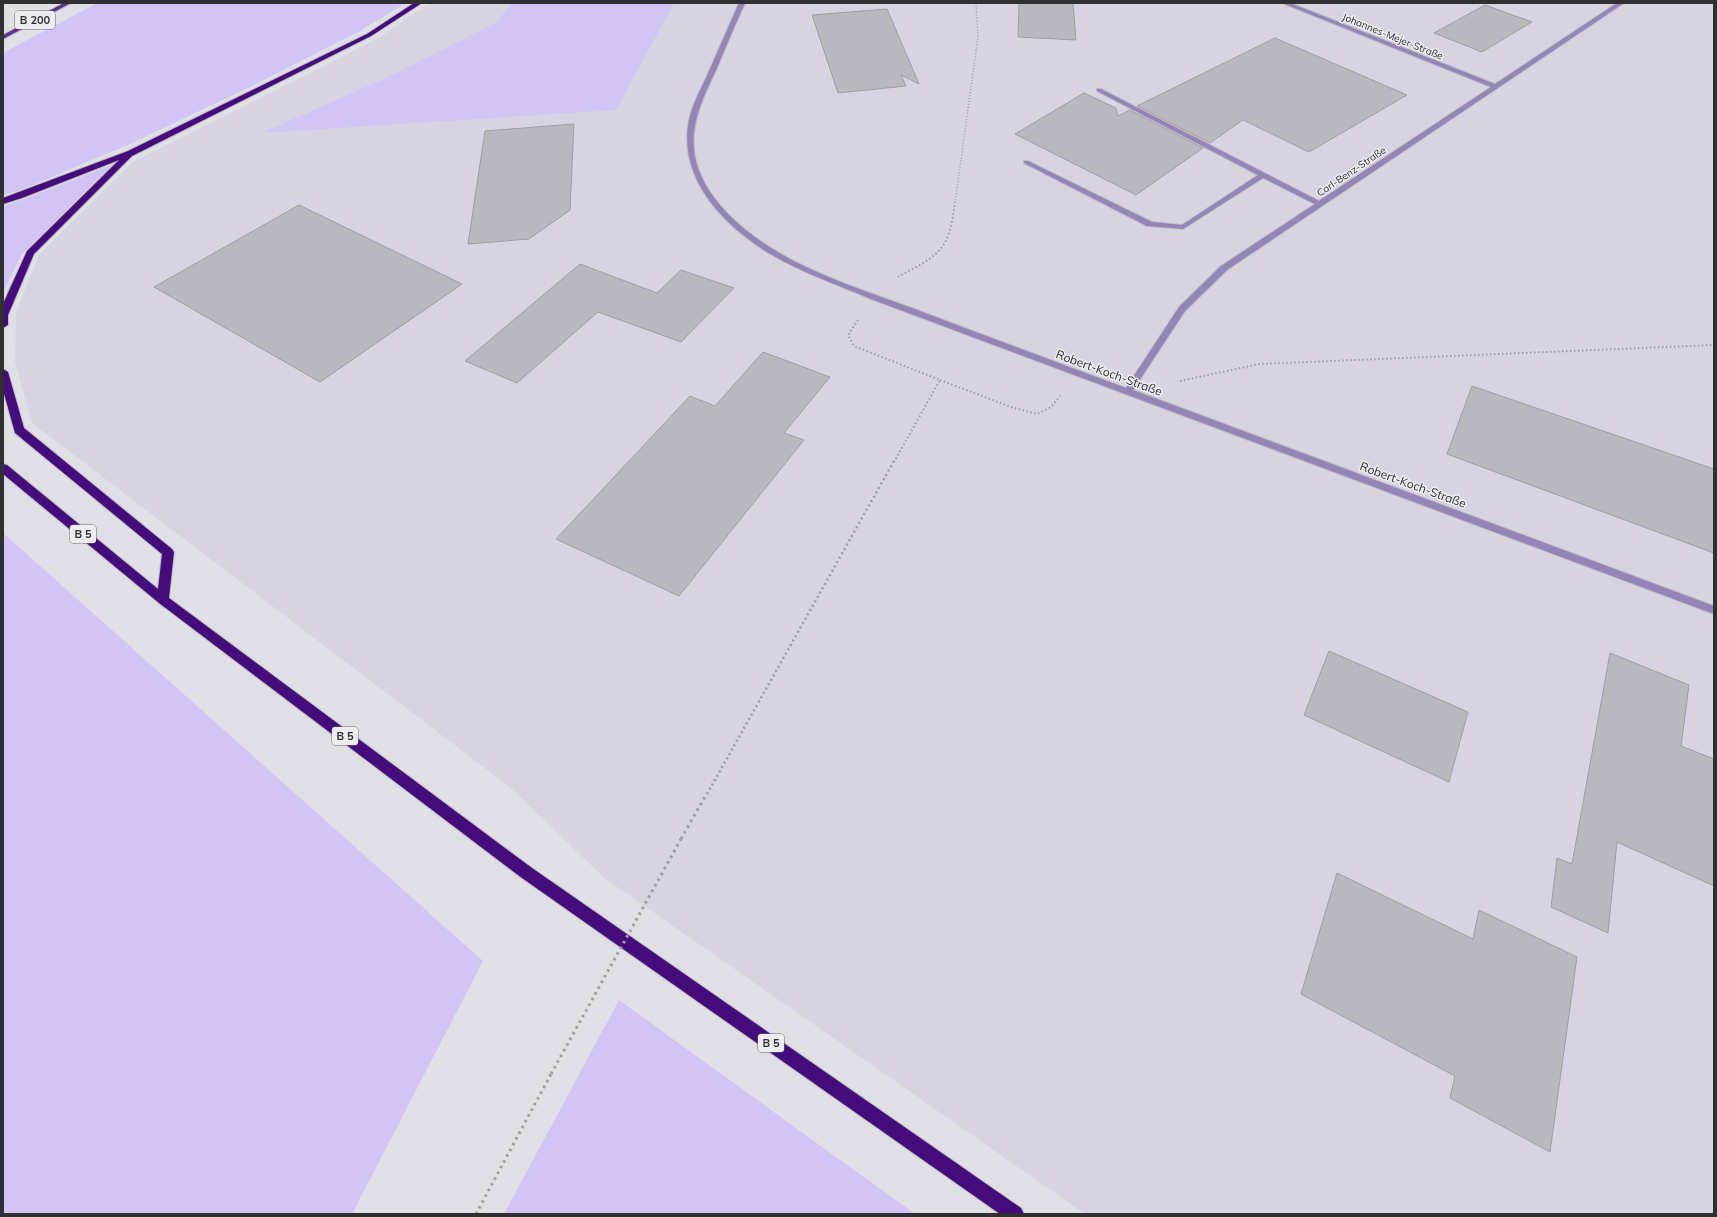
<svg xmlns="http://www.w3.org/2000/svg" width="1717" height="1217" viewBox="0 0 1717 1217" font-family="Mulish,sans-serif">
	<rect width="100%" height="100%" fill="#e1dfe6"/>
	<polygon fill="#d7d3e0" points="429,3 1714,3 1714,1214 1085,1214 603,877 511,788 32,423 15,362 16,312 40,253 133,162 380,37"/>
	<g fill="#d3c4f6">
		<polygon points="97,3 406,3 360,31 246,89 128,145 20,190 3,195 3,53"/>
		<polygon points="512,3 674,3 616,110 262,133 384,79 497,22"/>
		<polygon points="112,165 22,254 3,293 3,206 22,200"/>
		<polygon points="3,533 483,961 352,1214 3,1214"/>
		<polygon points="619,1000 915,1214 504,1214"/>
	</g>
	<g fill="#bab8bf" stroke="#9f9da3">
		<polygon points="1019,3 1073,3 1076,40 1018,37"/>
		<polygon points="1485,5 1532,22 1482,52 1434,33"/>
		<polygon points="887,9 919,84 901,75 906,86 838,93 812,15"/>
		<polygon points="1275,38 1407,95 1309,152 1243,120 1210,143 1137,106"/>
		<polygon points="1084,93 1116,108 1118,116 1130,110 1203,148 1136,195 1015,134"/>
		<polygon points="574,124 570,210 529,239 468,244 485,131"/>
		<polygon points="299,205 394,251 462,284 320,382 154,287"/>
		<polygon points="580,264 657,293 681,270 734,288 681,342 598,312 517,383 465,361"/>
		<polygon points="763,352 830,377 784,433 804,440 679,596 556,539 690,396 715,406"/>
		<polygon points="1472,386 1714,469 1714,553 1447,454"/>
		<polygon points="1329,651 1468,712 1449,782 1304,715"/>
		<polygon points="1610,653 1689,685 1681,746 1714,759 1714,886 1617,842 1608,933 1551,907 1557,858 1572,864"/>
		<polygon points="1337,873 1473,939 1479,910 1577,957 1550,1152 1450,1098 1455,1076 1301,994"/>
	</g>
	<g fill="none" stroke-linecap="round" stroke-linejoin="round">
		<g stroke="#bebcc2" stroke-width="2">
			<path id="minor" d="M739,3h6c-10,22 -19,43 -28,65 -12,26 -26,52 -23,82 4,40 41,75 74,96 41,27 97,45 144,62 71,27 142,53 214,80l53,-81 42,-41 94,-62 -52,-26 -80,51 -36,-3 -123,-63v-2h4l124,61 30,3 76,-50 -161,-84v-2h4l218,112 172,-114 -209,-84h8l205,81 122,-81h7l-397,267 -42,41 -52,79 581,216v8l-843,-315c-33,-14 -68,-26 -99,-44 -47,-28 -95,-76 -83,-135 3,-15 11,-29 17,-42 11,-25 22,-50 33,-75z"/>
		</g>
		<g stroke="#bebcc2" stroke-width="2">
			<polygon id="major" points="64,3 71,3 3,39 3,35"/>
		</g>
		<g stroke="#bebcc2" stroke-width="2">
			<g id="highway">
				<polygon points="414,3 422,3 371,36 132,156 34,254 8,315 8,325 3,328 3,304 27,251 119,160 22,198 3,204 3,198 128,151 367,34"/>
				<polygon points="3,369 8,372 24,428 172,549 174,552 169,598 532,868 1021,1208 1024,1214 1000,1214 522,878 159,603 3,474 3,464 7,465 158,589 162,554 15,433 3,390"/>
			</g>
		</g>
		<polyline stroke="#9e9ca1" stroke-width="1.5" stroke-dasharray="1 2" stroke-linecap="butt" points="955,203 978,37 976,3"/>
		<g stroke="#9e9ca1" stroke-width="2" stroke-dasharray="1.5 2.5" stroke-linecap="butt">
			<path d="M898,277c15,-9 36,-17 46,-33 7,-11 9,-28 11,-42"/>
			<polyline points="858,320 848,335 854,346 940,380 894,462"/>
			<polyline points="940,380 1011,407 1037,414 1051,407 1060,396"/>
			<polyline points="1180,381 1259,364 1714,345"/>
		</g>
		<polyline stroke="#9e9ca1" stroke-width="2.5" stroke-dasharray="2 3" stroke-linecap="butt" points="707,794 894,461"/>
		<g stroke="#9e9ca1" stroke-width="3" stroke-dasharray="2.5 4" stroke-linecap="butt">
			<polyline points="681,839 707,793"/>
			<polyline points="476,1214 551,1074"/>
		</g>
		<use href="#minor" fill="#9485b6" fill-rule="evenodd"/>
		<use href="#major" fill="#58358c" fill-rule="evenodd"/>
		<use href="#highway" fill="#440d7b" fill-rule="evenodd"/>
		<polyline stroke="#9e9ca1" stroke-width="3" stroke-dasharray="2.5 4" stroke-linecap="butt" points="551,1074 681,839"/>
	</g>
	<g text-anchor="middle" stroke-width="3" stroke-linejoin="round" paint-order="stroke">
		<g font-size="10" fill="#302f31" stroke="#eeecf3">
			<text transform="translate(1393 36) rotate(22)" y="4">Johannes-Mejer-Straße</text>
			<text transform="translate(1351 171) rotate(-34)" y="4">Carl-Benz-Straße</text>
		</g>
		<g fill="#eeecf3" stroke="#69686b" stroke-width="1">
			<rect x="15" y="11" width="40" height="18" rx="3"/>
			<rect x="70" y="525" width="26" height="18" rx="3"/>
			<rect x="332" y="727" width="26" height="18" rx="3"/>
			<rect x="758" y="1034" width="26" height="18" rx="3"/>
		</g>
		<g font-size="11" font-weight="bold" fill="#302f31">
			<text x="35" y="24">B 200</text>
			<text x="83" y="538">B 5</text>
			<text x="345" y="740">B 5</text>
			<text x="771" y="1047">B 5</text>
		</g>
		<g font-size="12" fill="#302f31" stroke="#eeecf3">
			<text transform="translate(1109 373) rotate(20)" y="4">Robert-Koch-Straße</text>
			<text transform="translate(1413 485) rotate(20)" y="4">Robert-Koch-Straße</text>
		</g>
	</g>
	<rect width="1717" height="1217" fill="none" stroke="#302f31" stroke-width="8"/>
</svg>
